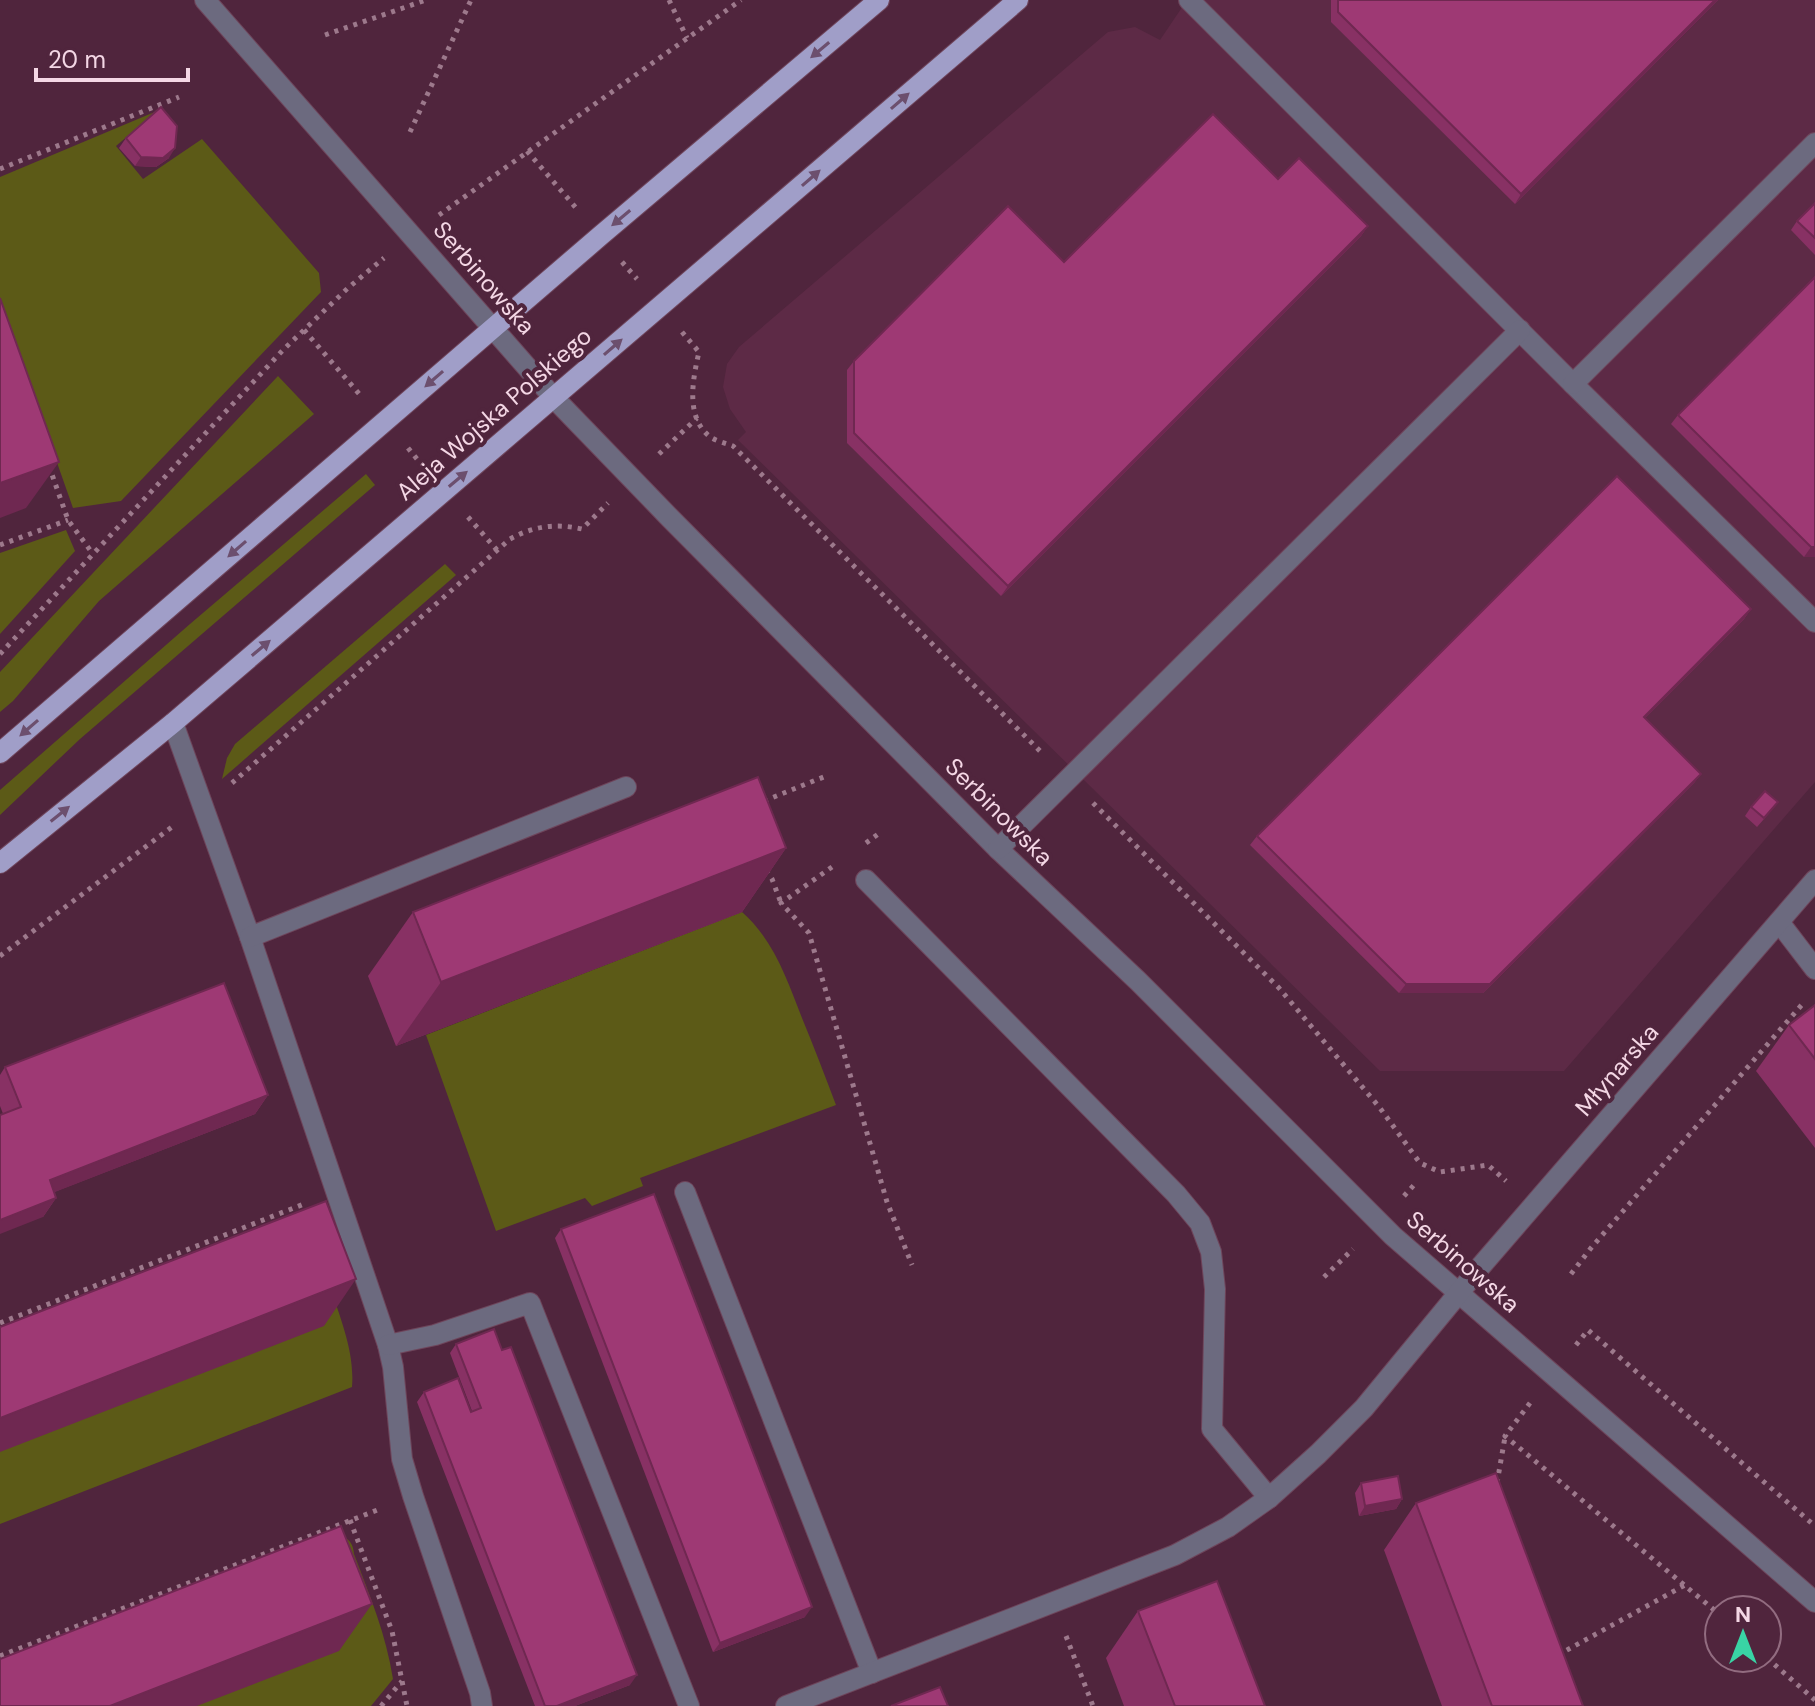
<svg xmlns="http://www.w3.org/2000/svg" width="1815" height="1706" viewBox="0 0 1815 1706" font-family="'DM Sans',sans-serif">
	<rect width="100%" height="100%" fill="#50253d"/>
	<polygon fill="#5d2a46" points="1187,0 1815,0 1815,782 1564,1071 1380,1071 738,440 746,432 730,409 723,387 727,364 739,347 1108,32 1135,27 1160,40"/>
	<g fill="#5c5a17">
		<polygon points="157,111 116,146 143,179 202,139 319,273 321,292 121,501 73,508 0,301 0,177"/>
		<polygon points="278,376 314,414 99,601 13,701 0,712 0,672"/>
		<polygon points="366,474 375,485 80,739 0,815 0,790 190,624"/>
		<polygon points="66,530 75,551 0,634 0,553"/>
		<polygon points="445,564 456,575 222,779 227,758 235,744"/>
		<path d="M742,912c31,27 45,67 60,106 12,29 23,58 34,87l-196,73 3,8 -51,20 -7,-8 -89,33 -70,-196z"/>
		<path d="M330,1286c10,32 25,66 22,101l-352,137v-194z"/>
		<path d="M344,1537c7,4 9,8 10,17 16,42 32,80 39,125l-22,27h-371z"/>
	</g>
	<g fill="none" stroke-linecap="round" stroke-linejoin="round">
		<g stroke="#6e455b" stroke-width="22">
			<g id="minor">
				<polyline points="205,0 554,398 670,518 998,849 1138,981 1393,1236 1815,1602"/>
				<polyline points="1189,0 1573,384 1815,622"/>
				<polyline points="1573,384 1815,143"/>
				<polyline points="173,723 250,937 388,1345 393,1367 402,1459 413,1496 480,1693 482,1706"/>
				<polyline points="998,849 1520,330"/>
				<polyline points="866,880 1176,1194 1200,1223 1211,1252 1215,1289 1212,1429 1269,1498"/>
				<polyline points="1779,922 1815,969"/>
				<polyline points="250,937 626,787"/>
				<polyline points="685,1192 872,1673"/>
				<polyline points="388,1345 435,1335 530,1303 689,1706"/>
				<polyline points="786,1706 1175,1555 1228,1527 1269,1498 1318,1454 1364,1408 1481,1266 1815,880"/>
			</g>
		</g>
		<g stroke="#6e455b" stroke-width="22">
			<g id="major">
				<polyline points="0,753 600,236 879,0"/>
				<polyline points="0,863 173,723 1018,0"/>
			</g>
		</g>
		<g stroke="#9d798c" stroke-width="5" stroke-dasharray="4 6" stroke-linecap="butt">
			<polyline points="669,0 687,38"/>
			<polyline points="325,35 426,0"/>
			<polyline points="410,132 471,0"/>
			<polyline points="527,151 577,209"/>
			<polyline points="0,169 179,97"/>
			<polyline points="439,215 741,0"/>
			<polyline points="622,262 637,279"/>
			<polyline points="304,330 361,396"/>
			<path d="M682,332l17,20c-6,26 -14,64 10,84 6,5 17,7 24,10l310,308"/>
			<polyline points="408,448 422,465"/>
			<polyline points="659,454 697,418"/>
			<polyline points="49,466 68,520 93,554"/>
			<polyline points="468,517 497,550"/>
			<polyline points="0,545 68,520"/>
			<polyline points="0,654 283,350 348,288 384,258"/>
			<path d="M232,783l278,-244c24,-13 45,-16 72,-10l26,-26"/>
			<polyline points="764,801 826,776"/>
			<polyline points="1093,803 1279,988 1380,1108 1420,1163 1440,1172 1488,1165 1506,1181"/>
			<polyline points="866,843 881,832"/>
			<polyline points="832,867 781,903 809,933 887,1202 912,1265"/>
			<polyline points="766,870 772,879 781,903"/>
			<polyline points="0,956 172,827"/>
			<polyline points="1404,1196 1414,1185"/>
			<polyline points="1571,1274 1591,1248 1805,1001"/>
			<polyline points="1324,1277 1353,1249"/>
			<polyline points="0,1323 304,1204"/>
			<polyline points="1576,1345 1588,1330 1815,1526"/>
			<polyline points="1530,1403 1505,1436 1719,1614"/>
			<polyline points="1497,1483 1505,1437"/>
			<polyline points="350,1520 392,1631 407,1706"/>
			<polyline points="1066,1636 1093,1706"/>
			<polyline points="1558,1655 1685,1585"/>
			<polyline points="0,1656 380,1509"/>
			<polyline points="1767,1658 1815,1700"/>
			<polyline points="381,1706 402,1681"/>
		</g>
		<use href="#minor" stroke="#6c6a7f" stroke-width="20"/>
		<use href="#major" stroke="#a09ec8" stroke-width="20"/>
	</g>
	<g fill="#883164">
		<polygon points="1331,0 1718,0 1515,204 1331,22"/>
		<polygon points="126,138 169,158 156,167 135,166 119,148"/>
		<polygon points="1278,179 1368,226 1361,236 1001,596 847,443 847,370 854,361 1064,262"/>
		<polygon points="1815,203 1815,255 1791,230 1797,221"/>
		<polygon points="1815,277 1815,557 1804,557 1671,424 1678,415"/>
		<polygon points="1751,609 1744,619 1645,718 1701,774 1694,783 1483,993 1399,993 1250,845 1257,836"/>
		<polygon points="1751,807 1771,811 1757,827 1745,816"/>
		<polygon points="786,848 742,912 396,1046 368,976 413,912"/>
		<polygon points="1815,1005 1815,1148 1756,1071 1789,1025"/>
		<polygon points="5,1067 268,1095 255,1114 54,1192 56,1198 43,1217 0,1106 0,1075"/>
		<polygon points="561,1229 805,1617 713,1652 555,1238"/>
		<polygon points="456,1344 630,1685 575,1706 535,1706 417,1402 424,1392 472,1411 450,1353"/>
		<polygon points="1361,1483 1402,1499 1396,1509 1359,1516 1355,1493"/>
		<polygon points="1416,1503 1583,1706 1442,1706 1384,1550"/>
		<polygon points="1138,1611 1265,1706 1124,1706 1106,1658"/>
	</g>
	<g fill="#6f2851">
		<polygon points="1715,0 1718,0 1515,204 1521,194"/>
		<polygon points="175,148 169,158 156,167 135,166 141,157"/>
		<polygon points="1368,226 1361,236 1001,596 1008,586"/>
		<polygon points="59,462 26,508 0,518 0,483"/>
		<polygon points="1811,547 1815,547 1815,557 1804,557"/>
		<polygon points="1751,609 1744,619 1637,726 1644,717"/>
		<polygon points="1701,774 1694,783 1483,993 1399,993 1406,984"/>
		<polygon points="786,848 742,912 396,1046 441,982"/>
		<polygon points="268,1095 255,1114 37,1199 50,1180"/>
		<polygon points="56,1198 43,1217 0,1234 0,1220"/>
		<polygon points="356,1279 324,1326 0,1452 0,1418"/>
		<polygon points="1402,1499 1396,1509 1359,1516 1365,1506"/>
		<polygon points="372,1604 339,1651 197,1706 110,1706"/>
		<polygon points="812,1607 805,1617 713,1652 720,1643"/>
		<polygon points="637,1675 630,1685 575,1706 557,1706"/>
	</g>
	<g fill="#9e3974" stroke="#6f2851" stroke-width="2">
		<polygon points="1338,0 1715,0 1521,194 1338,12"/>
		<polygon points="161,107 177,126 175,148 163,158 141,157 126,138"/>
		<polygon points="1213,114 1278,179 1299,158 1368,226 1008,586 854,433 854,361 1008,206 1064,262"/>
		<polygon points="1815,203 1815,238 1797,221"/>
		<polygon points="1815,277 1815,547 1811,547 1678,415"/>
		<polygon points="0,298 59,462 0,483"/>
		<polygon points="1617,476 1751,609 1644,717 1701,774 1490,984 1406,984 1257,836"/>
		<polygon points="758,777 786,848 441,982 413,912"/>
		<polygon points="1765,791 1778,802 1764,818 1751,807"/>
		<polygon points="224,983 268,1095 50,1180 56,1198 0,1220 0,1115 21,1107 5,1067"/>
		<polygon points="1815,1005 1815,1059 1789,1025"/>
		<polygon points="654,1194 812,1607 720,1643 561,1229"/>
		<polygon points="326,1201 356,1279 0,1418 0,1327"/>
		<polygon points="494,1329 502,1350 511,1347 637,1675 557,1706 545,1706 424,1392 458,1378 471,1412 481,1408 456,1344"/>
		<polygon points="1496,1473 1583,1706 1492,1706 1416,1503"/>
		<polygon points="1398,1476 1402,1499 1365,1506 1361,1483"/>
		<polygon points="341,1526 372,1604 110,1706 0,1706 0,1659"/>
		<polygon points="1217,1581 1265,1706 1175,1706 1138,1611"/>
		<polygon points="940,1687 948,1706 891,1706"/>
	</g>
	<defs><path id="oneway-solid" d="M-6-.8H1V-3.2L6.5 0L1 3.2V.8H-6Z" transform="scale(2)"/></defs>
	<g fill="#6c4f6e">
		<use href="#oneway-solid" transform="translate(820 50) rotate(140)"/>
		<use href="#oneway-solid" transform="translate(900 101) rotate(-41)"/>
		<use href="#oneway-solid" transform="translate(811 178) rotate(-41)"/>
		<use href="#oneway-solid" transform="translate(621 218) rotate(140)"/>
		<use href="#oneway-solid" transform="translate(613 347) rotate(-41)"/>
		<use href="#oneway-solid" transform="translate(434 379) rotate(139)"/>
		<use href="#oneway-solid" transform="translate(458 479) rotate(-40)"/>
		<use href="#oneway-solid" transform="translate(237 549) rotate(139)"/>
		<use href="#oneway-solid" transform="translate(261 648) rotate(-40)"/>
		<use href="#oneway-solid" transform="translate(29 728) rotate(139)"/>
		<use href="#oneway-solid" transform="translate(60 814) rotate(-39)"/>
	</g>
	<g text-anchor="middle" stroke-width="8" stroke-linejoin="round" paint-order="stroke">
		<g font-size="24" fill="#f4d7e5" stroke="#50253d">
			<text transform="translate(484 278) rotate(49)" y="8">Serbinowska</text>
			<text transform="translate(494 414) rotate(-41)" y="8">Aleja Wojska Polskiego</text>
			<text transform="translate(999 812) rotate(45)" y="8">Serbinowska</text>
			<text transform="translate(1617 1070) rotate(-49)" y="8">Młynarska</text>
			<text transform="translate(1463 1262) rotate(41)" y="8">Serbinowska</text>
		</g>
	</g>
	<g transform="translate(1743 1634)"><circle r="38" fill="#50253d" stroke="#926c80" stroke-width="2"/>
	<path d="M0-6L14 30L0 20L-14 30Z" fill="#39d4a5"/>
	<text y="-12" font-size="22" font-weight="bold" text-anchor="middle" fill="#f4d7e5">N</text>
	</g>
	<path d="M36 68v12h152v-12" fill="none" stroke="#f4d7e5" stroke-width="4"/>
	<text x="48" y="68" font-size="24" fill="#f4d7e5" stroke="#50253d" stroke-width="6" paint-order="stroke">20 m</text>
</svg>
